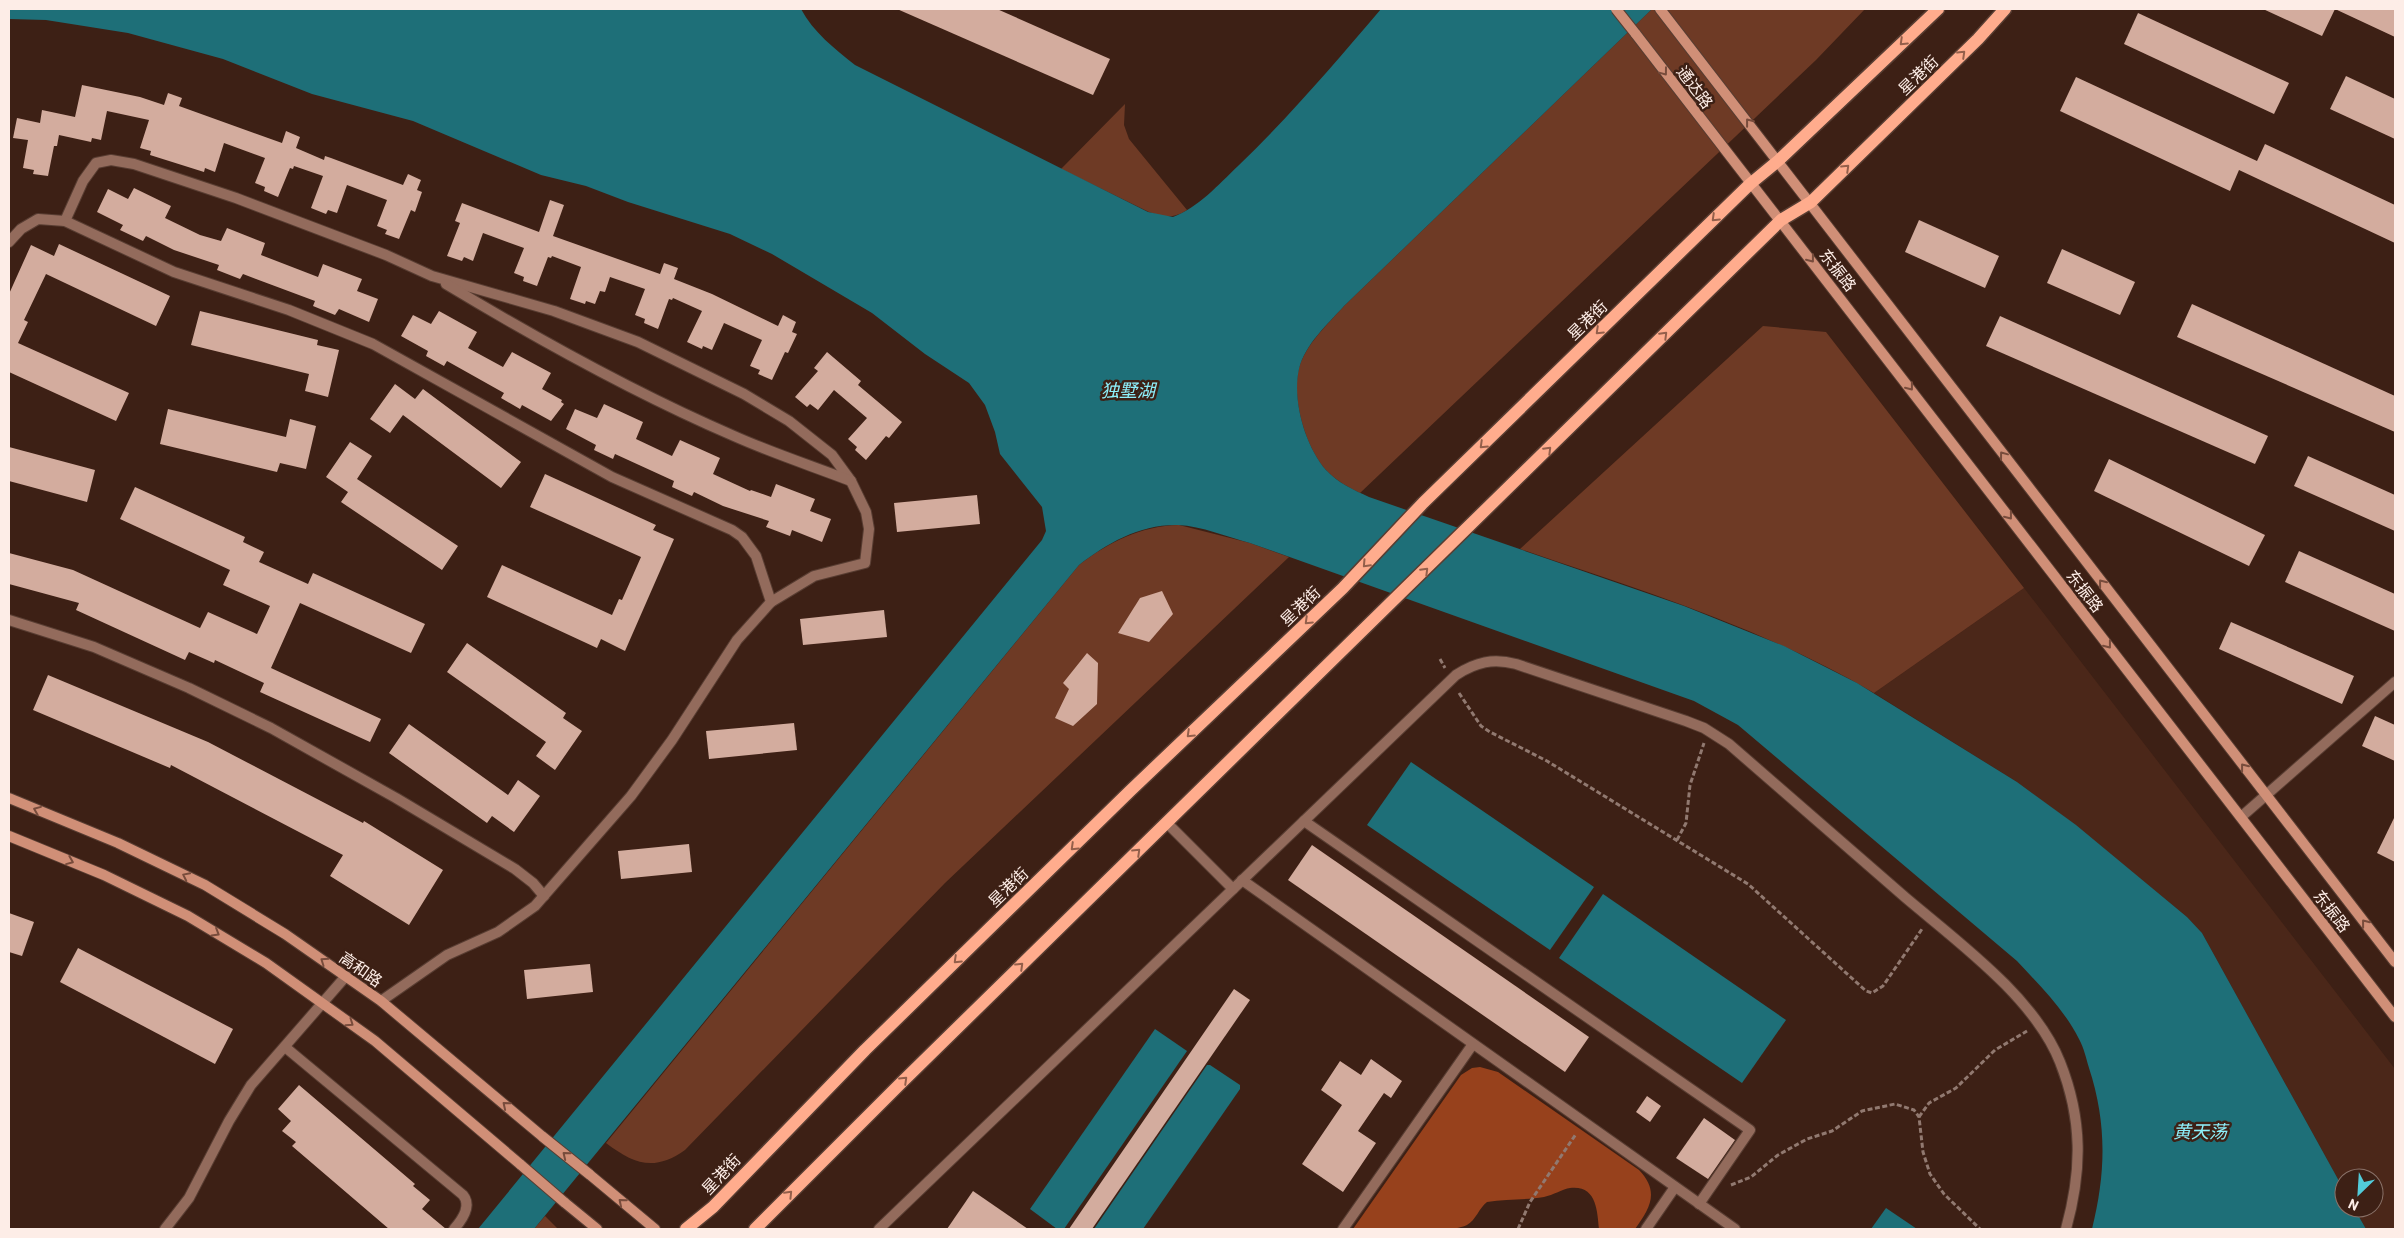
<svg xmlns="http://www.w3.org/2000/svg" width="2404" height="1238" viewBox="0 0 2404 1238" font-family="Barlow,'Noto Sans SC',sans-serif">
	<rect width="100%" height="100%" fill="#3d2015"/>
	<polygon fill="#4b2719" points="2024,588 2395,1069 2395,1229 2366,1229 2354,1208 2374,1208 2374,1178 2344,1178 2344,1190 2202,933 2187,917 2076,826 2017,782 1874,693"/>
	<g fill="#6e3a25">
		<path d="M1652,9h213l-49,51 -456,433c-12,-6 -23,-12 -32,-21 -22,-22 -37,-74 -29,-104 7,-24 29,-44 45,-62z"/>
		<path d="M1125,104l-1,21 5,14 58,71c-14,9 -24,7 -38,2l-88,-43z"/>
		<path d="M1763,326l63,6 198,256 -150,105c-110,-65 -234,-103 -354,-144z"/>
		<path d="M1179,525l71,18 39,14 -344,326 -260,267c-31,22 -51,14 -79,-7l473,-578c30,-23 62,-39 100,-40z"/>
		<polygon points="545,1216 558,1229 534,1229"/>
	</g>
	<path fill="#97411c" d="M1480,1067l18,5 141,98c21,22 11,38 -4,59h-36c-2,-18 -2,-44 -29,-41 -7,1 -17,7 -26,9 -18,3 -38,2 -57,5 -8,6 -11,18 -20,23 -18,9 -89,4 -114,4l108,-154 11,-7z"/>
	<g fill="#1e6f78">
		<path d="M9,9h792c12,23 34,40 54,56l293,147 25,5c26,-10 45,-32 65,-51 51,-49 97,-103 143,-157h271l-308,297c-16,18 -39,38 -45,63 -7,31 6,77 27,101 12,13 28,20 43,27l315,109 100,40 73,37 160,99 59,43 111,92 15,16 142,257v18h10l12,21h-274c14,-56 15,-106 -3,-161 -3,-10 -5,-20 -10,-29 -15,-30 -40,-54 -62,-78l-279,-236 -44,-24 -444,-158c-23,-6 -48,-17 -72,-18 -37,-1 -71,18 -99,40l-545,664h-56l564,-689 4,-9 -4,-24 -42,-53 -5,-22 -10,-27 -16,-22 -44,-29 -53,-41 -100,-59 -42,-20 -102,-32 -42,-16 -45,-11 -128,-54 -101,-27 -89,-35 -95,-26 -82,-13 -37,-1z"/>
		<polygon points="1411,762 1594,887 1550,950 1367,825"/>
		<polygon points="1603,894 1786,1020 1742,1083 1559,958"/>
		<polygon points="1155,1029 1187,1051 1064,1229 1057,1229 1030,1209"/>
		<polygon points="1207,1065 1210,1065 1240,1085 1240,1089 1143,1229 1094,1229"/>
		<polygon points="1886,1208 1917,1229 1871,1229"/>
	</g>
	<g fill="#d3ac9e">
		<polygon points="897,9 997,9 1110,59 1093,95"/>
		<polygon points="2263,9 2395,9 2395,37 2335,9 2322,36"/>
		<polygon points="2138,13 2289,83 2274,114 2124,44"/>
		<polygon points="2346,76 2395,99 2395,139 2330,109"/>
		<polygon points="2076,77 2257,161 2265,144 2395,205 2395,243 2239,170 2230,191 2060,111"/>
		<polygon points="82,85 140,97 164,105 168,93 182,98 179,106 282,143 286,131 300,137 296,148 324,160 325,156 331,158 403,185 408,174 421,180 417,190 422,192 415,212 411,210 399,239 385,234 387,230 377,226 387,200 347,185 337,213 328,210 326,214 311,208 323,176 294,166 293,169 290,168 278,197 264,191 265,187 255,183 265,158 224,143 215,172 205,168 204,172 150,155 151,151 140,148 149,120 107,111 101,140 92,138 91,142 59,135 57,146 54,146 48,176 33,174 34,170 23,168 28,140 13,138 17,118 40,123 42,110 75,117"/>
		<polygon points="134,188 171,206 165,218 200,235 221,241 227,228 265,243 261,255 318,277 323,264 362,279 357,291 378,299 369,322 339,309 335,315 313,306 315,301 243,274 240,279 217,270 219,265 174,250 146,236 143,241 120,230 123,225 97,212 108,189 128,199"/>
		<polygon points="550,200 564,205 553,236 660,274 664,263 678,268 674,279 712,294 778,326 783,315 796,322 792,332 797,334 788,353 785,352 772,380 758,374 760,370 750,366 762,340 724,323 712,350 703,346 702,349 687,342 702,311 673,298 672,300 669,299 658,329 644,323 645,319 635,315 645,289 610,277 605,292 600,291 595,304 586,301 585,304 570,299 581,267 552,256 551,258 548,257 537,286 523,281 524,277 514,273 524,248 483,233 473,261 464,257 462,261 447,256 460,223 455,221 462,203 539,232"/>
		<polygon points="1919,220 1999,256 1985,288 1905,252"/>
		<polygon points="59,244 170,296 156,326 46,274 24,320 28,322 18,343 129,393 116,421 9,372 9,294 31,245 54,256"/>
		<polygon points="2062,249 2135,282 2120,315 2047,283"/>
		<polygon points="2192,304 2395,396 2395,432 2177,337"/>
		<polygon points="200,311 318,340 317,345 339,350 328,397 305,391 309,374 191,345"/>
		<polygon points="439,311 477,332 468,348 503,367 512,352 551,373 542,389 562,400 561,402 564,404 551,421 522,405 520,409 501,398 504,393 447,361 444,366 426,356 428,351 401,336 413,315 431,324"/>
		<polygon points="2000,316 2268,436 2255,464 1986,346"/>
		<polygon points="827,352 861,381 858,385 902,422 889,438 886,436 866,460 855,450 857,447 848,439 867,418 834,390 818,410 810,404 807,407 795,397 818,371 814,368"/>
		<polygon points="395,384 415,399 423,389 521,462 501,488 403,415 390,433 370,419"/>
		<polygon points="604,404 643,422 636,439 672,456 680,440 720,458 713,474 750,491 751,490 771,497 776,484 815,499 810,511 831,519 822,542 792,530 790,536 766,527 769,521 723,506 694,492 692,496 672,487 674,481 615,454 613,459 594,450 596,445 566,429 575,409 597,418"/>
		<polygon points="168,409 286,437 290,419 316,426 306,469 280,463 277,472 160,444"/>
		<polygon points="350,442 372,456 357,479 458,546 442,570 341,502 348,492 326,477"/>
		<polygon points="9,447 95,470 87,502 9,481"/>
		<polygon points="2308,456 2395,495 2395,531 2294,486"/>
		<polygon points="2109,459 2265,535 2249,566 2094,491"/>
		<polygon points="545,474 656,525 653,530 674,539 625,651 601,639 597,648 487,597 502,565 612,615 619,599 622,600 641,557 530,507"/>
		<polygon points="135,487 245,537 243,542 264,552 259,562 308,584 313,573 425,624 411,653 300,603 271,668 381,719 370,742 260,692 264,683 215,660 214,663 189,652 185,660 76,610 79,603 9,584 9,553 73,570 200,628 208,612 257,634 270,606 223,585 230,570 120,519"/>
		<polygon points="977,495 980,524 897,532 894,503"/>
		<polygon points="2299,551 2395,594 2395,631 2285,582"/>
		<polygon points="1162,591 1173,614 1149,642 1118,633 1140,598"/>
		<polygon points="884,610 887,637 803,645 800,619"/>
		<polygon points="2231,622 2354,676 2342,704 2219,649"/>
		<polygon points="467,643 566,713 563,718 582,731 555,770 536,756 546,742 447,672"/>
		<polygon points="1087,653 1098,663 1097,704 1073,726 1055,718 1069,689 1063,683"/>
		<polygon points="48,675 208,742 363,823 364,821 443,870 409,925 330,876 343,855 171,765 170,768 33,710"/>
		<polygon points="2375,716 2395,725 2395,761 2362,746"/>
		<polygon points="794,723 797,750 709,759 706,731"/>
		<polygon points="409,724 508,795 518,780 540,796 514,832 492,816 487,823 389,753"/>
		<polygon points="2395,816 2395,862 2377,853"/>
		<polygon points="689,844 692,872 621,879 618,851"/>
		<polygon points="1312,845 1589,1037 1565,1072 1288,880"/>
		<polygon points="9,913 34,922 22,956 9,952"/>
		<polygon points="78,948 233,1029 215,1064 60,982"/>
		<polygon points="590,964 593,992 527,999 524,970"/>
		<polygon points="1234,989 1250,1000 1092,1229 1069,1229"/>
		<polygon points="1371,1059 1402,1081 1391,1098 1384,1093 1358,1131 1376,1143 1343,1192 1302,1164 1342,1105 1321,1090 1340,1061 1361,1075"/>
		<polygon points="299,1085 415,1184 413,1186 430,1200 422,1209 446,1229 389,1229 292,1146 296,1142 282,1131 291,1121 278,1109"/>
		<polygon points="1647,1096 1661,1106 1650,1122 1636,1112"/>
		<polygon points="1704,1118 1735,1140 1708,1179 1676,1158"/>
		<polygon points="973,1191 1028,1229 947,1229"/>
	</g>
	<g fill="none" stroke-linecap="round" stroke-linejoin="round">
		<g stroke="#583d32" stroke-width="12">
			<g id="lane">
				<polyline points="65,221 83,181 96,163 111,160 134,164 236,198 386,255 432,276 554,311 638,342 744,394 789,421 832,455 851,481 866,512 869,529 865,563 814,576 771,602"/>
				<path d="M446,284c93,56 188,109 288,152 38,17 78,30 117,45"/>
				<polyline points="1304,821 1750,1130 1699,1204"/>
				<path d="M285,1047l178,148c9,11 -1,25 -9,34"/>
				<polyline points="1343,1229 1473,1044"/>
				<polyline points="1646,1229 1675,1187"/>
			</g>
		</g>
		<g stroke="#583d32" stroke-width="12">
			<g id="street">
				<polyline points="9,242 21,229 38,219 65,221 174,272 289,310 373,344 612,477 732,530 742,537 756,556 771,602 737,640 672,740 631,796 535,906 498,932 447,955 381,1001"/>
				<polyline points="9,620 94,647 189,688 271,728 396,798 515,869 533,883 544,896"/>
				<polyline points="2241,817 2395,682"/>
				<polyline points="1167,823 1233,889"/>
				<polyline points="1242,880 1735,1229"/>
				<polyline points="165,1229 189,1198 229,1121 251,1085 346,976"/>
				<path d="M879,1229l577,-554c20,-13 37,-17 60,-11l170,57 18,7 25,16c59,51 118,103 177,154 52,44 129,100 154,164 23,58 22,109 6,167"/>
			</g>
		</g>
		<g stroke="#583d32" stroke-width="12">
			<g id="secondary">
				<polyline points="1660,9 2395,962"/>
				<polyline points="1635,33 2395,1017"/>
				<polyline points="9,798 118,843 205,885 285,934 381,1001 543,1137"/>
				<polyline points="9,836 104,875 188,916 266,963 375,1041 521,1165"/>
				<polyline points="589,1174 655,1229"/>
				<polyline points="564,1202 597,1229"/>
			</g>
		</g>
		<g stroke="#583d32" stroke-width="15">
			<g id="primary">
				<polyline points="686,1229 713,1207 865,1050 1130,791 1343,588 1423,503 1750,184 1779,160 1938,9"/>
				<polyline points="755,1229 899,1085 1781,220 1811,202 1978,39 2005,9"/>
			</g>
		</g>
		<g stroke="#917970" stroke-width="3" stroke-dasharray="5 2.5" stroke-linecap="butt">
			<polyline points="1440,659 1445,668"/>
			<polyline points="1459,693 1481,726 1490,732 1547,761 1748,884 1866,991 1872,993 1883,986 1922,929"/>
			<polyline points="1677,840 1686,823 1690,785 1704,743"/>
			<polyline points="1919,1117 1929,1103 1956,1088 1995,1050 2027,1031"/>
			<polyline points="1731,1185 1751,1177 1778,1155 1807,1139 1832,1131 1862,1111 1895,1104 1914,1110 1919,1117 1923,1152 1930,1174 1944,1194 1980,1229"/>
			<polyline points="1518,1229 1530,1202 1576,1134"/>
		</g>
		<use href="#lane" stroke="#936b5c" stroke-width="10"/>
		<use href="#street" stroke="#936b5c" stroke-width="10"/>
		<use href="#secondary" stroke="#d08f77" stroke-width="10"/>
		<use href="#primary" stroke="#ffac8d" stroke-width="12"/>
		<g stroke="#583d32" stroke-width="12" stroke-linecap="butt">
			<g id="secondary-bridge">
				<polyline points="1616,9 1635,33"/>
				<polyline points="543,1137 589,1174"/>
				<polyline points="521,1165 564,1202"/>
			</g>
		</g>
		<use href="#secondary-bridge" stroke="#d08f77" stroke-width="10"/>
	</g>
	<defs><path id="oneway-chevron" d="M-2-3.5L2.5 0L-2 3.5" fill="none" stroke-width="1.6" stroke-linecap="round" stroke-linejoin="round" transform="scale(1.25)"/></defs>
	<g stroke="#945f4b">
		<use href="#oneway-chevron" transform="translate(1903 42) rotate(136)"/>
		<use href="#oneway-chevron" transform="translate(1962 54) rotate(-44)"/>
		<use href="#oneway-chevron" transform="translate(1846 168) rotate(-44)"/>
		<use href="#oneway-chevron" transform="translate(1715 218) rotate(136)"/>
		<use href="#oneway-chevron" transform="translate(1599 331) rotate(136)"/>
		<use href="#oneway-chevron" transform="translate(1664 335) rotate(-45)"/>
		<use href="#oneway-chevron" transform="translate(1483 445) rotate(136)"/>
		<use href="#oneway-chevron" transform="translate(1548 450) rotate(-45)"/>
		<use href="#oneway-chevron" transform="translate(1366 564) rotate(133)"/>
		<use href="#oneway-chevron" transform="translate(1425 571) rotate(-45)"/>
		<use href="#oneway-chevron" transform="translate(1308 621) rotate(136)"/>
		<use href="#oneway-chevron" transform="translate(1190 734) rotate(136)"/>
		<use href="#oneway-chevron" transform="translate(1074 847) rotate(136)"/>
		<use href="#oneway-chevron" transform="translate(1137 852) rotate(-44)"/>
		<use href="#oneway-chevron" transform="translate(957 960) rotate(136)"/>
		<use href="#oneway-chevron" transform="translate(1020 966) rotate(-44)"/>
		<use href="#oneway-chevron" transform="translate(904 1080) rotate(-44)"/>
		<use href="#oneway-chevron" transform="translate(789 1194) rotate(-46)"/>
	</g>
	<g stroke="#784c3c">
		<use href="#oneway-chevron" transform="translate(1664 72) rotate(53)"/>
		<use href="#oneway-chevron" transform="translate(1749 122) rotate(-128)"/>
		<use href="#oneway-chevron" transform="translate(1811 259) rotate(52)"/>
		<use href="#oneway-chevron" transform="translate(1910 387) rotate(52)"/>
		<use href="#oneway-chevron" transform="translate(2003 455) rotate(-127)"/>
		<use href="#oneway-chevron" transform="translate(2009 516) rotate(52)"/>
		<use href="#oneway-chevron" transform="translate(2102 583) rotate(-128)"/>
		<use href="#oneway-chevron" transform="translate(2108 645) rotate(52)"/>
		<use href="#oneway-chevron" transform="translate(2244 767) rotate(-128)"/>
		<use href="#oneway-chevron" transform="translate(37 810) rotate(-158)"/>
		<use href="#oneway-chevron" transform="translate(70 861) rotate(22)"/>
		<use href="#oneway-chevron" transform="translate(186 876) rotate(-154)"/>
		<use href="#oneway-chevron" transform="translate(2365 923) rotate(-128)"/>
		<use href="#oneway-chevron" transform="translate(216 933) rotate(31)"/>
		<use href="#oneway-chevron" transform="translate(324 961) rotate(-145)"/>
		<use href="#oneway-chevron" transform="translate(350 1023) rotate(35)"/>
		<use href="#oneway-chevron" transform="translate(506 1105) rotate(-140)"/>
		<use href="#oneway-chevron" transform="translate(566 1155) rotate(-141)"/>
		<use href="#oneway-chevron" transform="translate(622 1202) rotate(-140)"/>
	</g>
	<g text-anchor="middle" stroke-width="5" stroke-linejoin="round" paint-order="stroke">
		<g font-size="16" fill="#fdede7" stroke="#3d2015">
			<text transform="translate(1918 75) rotate(-44)" y="6">星港街</text>
			<text transform="translate(1695 87) rotate(53)" y="6">通达路</text>
			<text transform="translate(1838 270) rotate(52)" y="6">东振路</text>
			<text transform="translate(1587 320) rotate(-44)" y="6">星港街</text>
			<text transform="translate(2085 591) rotate(52)" y="6">东振路</text>
			<text transform="translate(1300 606) rotate(-44)" y="6">星港街</text>
			<text transform="translate(1008 887) rotate(-44)" y="6">星港街</text>
			<text transform="translate(2332 911) rotate(52)" y="6">东振路</text>
			<text transform="translate(361 969) rotate(35)" y="6">高和路</text>
			<text transform="translate(721 1174) rotate(-47)" y="6">星港街</text>
		</g>
		<g font-size="18" font-style="italic" fill="#8deffa" stroke="#3d2015">
			<text x="1128" y="397">独墅湖</text>
			<text x="2200" y="1138">黄天荡</text>
		</g>
	</g>
	<rect width="2404" height="1238" fill="none" stroke="#fdede7" stroke-width="20"/>
	<g transform="translate(2359 1193) rotate(205)"><circle r="24" fill="#3d2015" stroke="#8a7269"/>
	<path d="M0-4L9 19L0 12L-9 19Z" fill="#52cbd9"/>
	<text y="-8" font-size="14" font-weight="bold" text-anchor="middle" fill="#fdede7">N</text>
	</g>
</svg>
